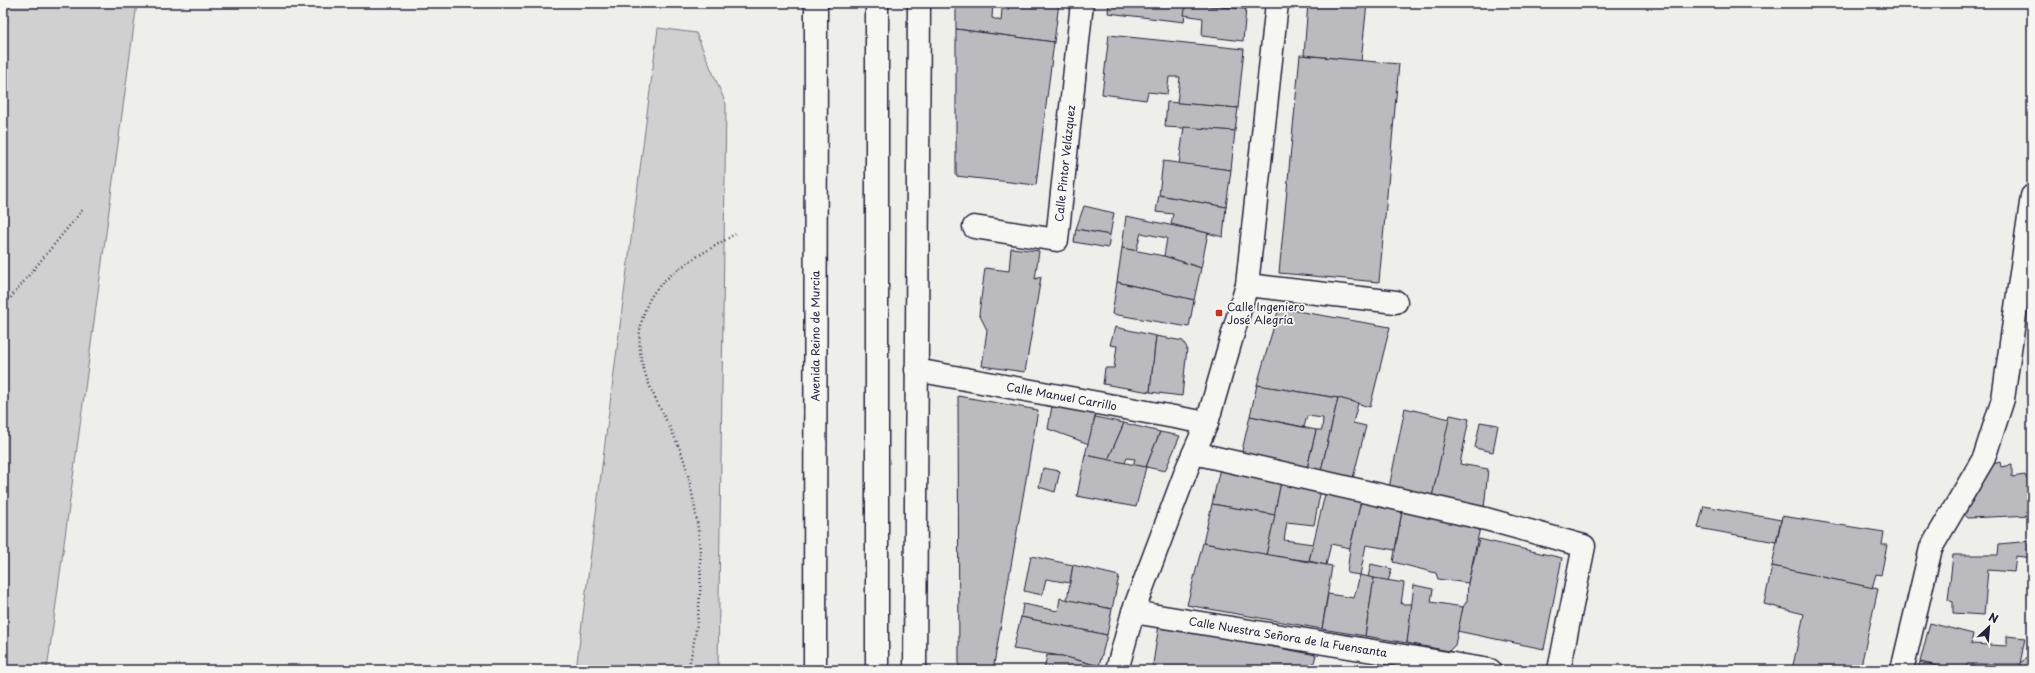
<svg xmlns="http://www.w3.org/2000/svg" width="2035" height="673" viewBox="0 0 2035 673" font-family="'Playpen Sans',sans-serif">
	<rect width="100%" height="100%" fill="#eeeeeb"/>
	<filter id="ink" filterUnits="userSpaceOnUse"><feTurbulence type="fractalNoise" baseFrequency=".025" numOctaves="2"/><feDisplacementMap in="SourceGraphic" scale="8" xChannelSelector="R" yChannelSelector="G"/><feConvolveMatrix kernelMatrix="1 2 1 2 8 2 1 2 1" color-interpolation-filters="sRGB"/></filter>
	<g filter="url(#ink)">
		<g fill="#d0d0d1" stroke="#797986">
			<polygon points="3,3 137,3 47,670 3,670"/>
			<polygon points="658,28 696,33 726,104 718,670 576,670"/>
		</g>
		<g fill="#bbbbbf" stroke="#22223b">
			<polygon points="956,3 993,3 992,18 1001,21 1002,9 1008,10 1009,3 1059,3 1054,42 956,29"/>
			<polygon points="1109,3 1186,4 1184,22 1108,13"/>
			<polygon points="1173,3 1247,3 1246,9"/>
			<polygon points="1308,3 1367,3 1361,61 1304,55"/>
			<polygon points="1186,4 1246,9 1243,41 1202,36 1203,18 1184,15"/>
			<polygon points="956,29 1054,42 1036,185 956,176"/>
			<polygon points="1109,35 1244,49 1238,108 1177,103 1180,77 1169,77 1167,94 1148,92 1146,100 1102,94"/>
			<polygon points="1300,55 1399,64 1379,282 1279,273"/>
			<polygon points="1167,102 1238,108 1235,131 1165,127"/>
			<polygon points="1184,127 1235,131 1231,170 1179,164"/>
			<polygon points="1163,161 1231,170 1226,207 1159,195"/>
			<polygon points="1159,195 1226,207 1223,237 1171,224 1173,214 1156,212"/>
			<polygon points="1084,206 1114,213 1110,235 1076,229"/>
			<polygon points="1126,216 1208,233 1201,268 1164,256 1167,238 1141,233 1136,251 1122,248"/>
			<polygon points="1076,229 1110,235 1108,248 1074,242"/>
			<polygon points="1011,248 1039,251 1035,279 1041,277 1025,372 982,366 987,330 979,314 985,268 1009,271"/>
			<polygon points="1122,248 1164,256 1201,268 1194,300 1117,282"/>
			<polygon points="1117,282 1194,300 1189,327 1112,314"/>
			<polygon points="1279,308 1390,327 1370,407 1338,398 1257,385"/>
			<polygon points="1115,327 1156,336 1150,392 1103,384 1105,368 1114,368 1117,346 1110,345"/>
			<polygon points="1156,336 1183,341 1187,348 1182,396 1150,392"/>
			<polygon points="1257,385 1338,398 1321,471 1307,468 1316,430 1322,430 1323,418 1307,416 1304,427 1250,416"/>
			<polygon points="958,396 1038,410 993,670 959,670"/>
			<polygon points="1338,398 1358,403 1353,423 1366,426 1353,478 1321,471"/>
			<polygon points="1053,400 1096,413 1089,444 1048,429"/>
			<polygon points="1405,408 1450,419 1432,497 1389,488"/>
			<polygon points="1450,415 1469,419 1460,464 1488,469 1484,509 1432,497"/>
			<polygon points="1250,416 1316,430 1307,468 1241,455"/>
			<polygon points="1095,417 1124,423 1108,460 1085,455"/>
			<polygon points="1480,422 1498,425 1493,452 1475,448"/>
			<polygon points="1124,423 1160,432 1146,467 1133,465 1135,459 1127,458 1125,463 1108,460"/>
			<polygon points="1160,432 1180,436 1165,471 1146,467"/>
			<polygon points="1085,455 1146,467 1136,507 1077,496"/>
			<polygon points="2000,462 2001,467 2012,465 2012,477 2025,475 2026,478 2032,477 2032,515 1968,518 1964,514 1990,465"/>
			<polygon points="1043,468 1060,471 1055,492 1039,487"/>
			<polygon points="1220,468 1281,482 1275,515 1212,504"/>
			<polygon points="1281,482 1321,489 1314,525 1287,522 1284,540 1313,544 1309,561 1266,555"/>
			<polygon points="1326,490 1362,497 1350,548 1331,544 1326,565 1309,561"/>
			<polygon points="1362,497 1403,506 1395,550 1366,545 1360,575 1347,573 1350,548"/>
			<polygon points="1212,504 1275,515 1266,555 1203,543"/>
			<polygon points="1403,506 1481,523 1468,583 1438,579 1436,573 1393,562"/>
			<polygon points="1704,506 1781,520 1776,542 1698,528"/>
			<polygon points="1782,516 1884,532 1882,545 1887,545 1881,575 1876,574 1872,588 1772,566"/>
			<polygon points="1479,539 1562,558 1544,649 1457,631 1463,607 1467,601 1468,583"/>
			<polygon points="2032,541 2032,558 2016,556 2014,572 1988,570 1984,615 1953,613 1953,602 1948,600 1953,555 1998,555 1999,544"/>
			<polygon points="1203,543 1332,566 1322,629 1187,605"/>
			<polygon points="1031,556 1073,565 1070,583 1046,579 1042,595 1024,591"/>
			<polygon points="1371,564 1392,569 1388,581 1368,577"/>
			<polygon points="1073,565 1119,576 1112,609 1067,600"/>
			<polygon points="1772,566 1878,589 1860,670 1792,670 1804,614 1764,604"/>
			<polygon points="1360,575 1374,578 1365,636 1322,629 1328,594 1354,598"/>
			<polygon points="1374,578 1404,583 1401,604 1412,604 1407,643 1365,636"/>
			<polygon points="1414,585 1433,589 1431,602 1463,607 1455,645 1449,651 1407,643"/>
			<polygon points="1060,598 1112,609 1107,635 1021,617 1023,604 1058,611"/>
			<polygon points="1021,617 1107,635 1099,666 1062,656 1013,649"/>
			<polygon points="1930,623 1973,634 1971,644 2007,646 2007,636 2025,638 2020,664 1967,664 1965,670 1954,670 1920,662"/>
			<polygon points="1159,625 1316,655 1312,670 1152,670"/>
			<polygon points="2032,654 2032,670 2019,670 2020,663"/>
			<polygon points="1047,655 1062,656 1099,666 1098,670 1044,670"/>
			<polygon points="1920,662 1954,670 1918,670"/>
		</g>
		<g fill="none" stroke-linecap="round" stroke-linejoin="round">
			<g stroke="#22223b" stroke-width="25">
				<g id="minor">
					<path id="s1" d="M974,227l83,13 25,-237"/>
					<polyline points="1247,285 1396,302"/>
					<path id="s2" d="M916,370l291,53"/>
					<polyline points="1194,453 1486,519 1584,546 1559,670"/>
					<path id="s3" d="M1133,612l357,58"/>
					<polyline points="915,670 919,3"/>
					<polyline points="1902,670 1931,548 1984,458 2003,399 2032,196"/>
				</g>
			</g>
			<g stroke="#22223b" stroke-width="25">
				<polyline id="tertiary" points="1117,670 1133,612 1188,466 1207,423 1247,285 1277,3"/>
			</g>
			<g stroke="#22223b" stroke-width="25">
				<g id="primary">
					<polyline points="877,3 877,670"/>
					<path id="s4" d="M815,670l1,-667"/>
				</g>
			</g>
			<g stroke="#22223b" stroke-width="2.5" stroke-dasharray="1 3" stroke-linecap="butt">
				<polyline points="3,298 10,297"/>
				<polyline points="3,307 84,208"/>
				<path d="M688,670c15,-63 17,-113 4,-177 -3,-15 -7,-32 -13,-46 -20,-47 -55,-88 -32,-142 12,-31 61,-54 88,-71"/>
			</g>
			<use href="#minor" stroke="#f6f6f2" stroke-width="22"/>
			<use href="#tertiary" stroke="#f6f6f2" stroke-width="22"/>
			<use href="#primary" stroke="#f6f6f2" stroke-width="22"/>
		</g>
	</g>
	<rect fill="#c8321e" stroke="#f6f6f2" stroke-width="1.5" x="1215" y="309" width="8" height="8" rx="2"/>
	<g text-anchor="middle" stroke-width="3.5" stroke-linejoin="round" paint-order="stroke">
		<g font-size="11" fill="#22223b" stroke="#f6f6f2">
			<text dy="4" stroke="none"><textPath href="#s1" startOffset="161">Calle Pintor Velázquez</textPath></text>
			<text dy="4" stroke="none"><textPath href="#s4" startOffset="334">Avenida Reino de Murcia</textPath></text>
			<text dy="4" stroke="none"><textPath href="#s2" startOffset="148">Calle Manuel Carrillo</textPath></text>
			<text dy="4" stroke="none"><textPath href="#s3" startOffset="157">Calle Nuestra Señora de la Fuensanta</textPath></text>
		</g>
		<g font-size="11" fill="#22223b" stroke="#f6f6f2" text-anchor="start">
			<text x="1227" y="311">Calle Ingeniero<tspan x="1227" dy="13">José Alegría</tspan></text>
		</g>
	</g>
	<rect width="2035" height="673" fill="none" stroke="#f6f6f2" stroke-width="16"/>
	<rect x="8" y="8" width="2019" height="657" fill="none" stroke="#22223b" stroke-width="1.5" filter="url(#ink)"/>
	<g transform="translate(1989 627) rotate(26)" stroke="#f6f6f2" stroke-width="3" paint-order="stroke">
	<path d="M0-3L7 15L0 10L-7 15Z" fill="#22223b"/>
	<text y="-6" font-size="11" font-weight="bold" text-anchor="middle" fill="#22223b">N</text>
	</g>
</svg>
